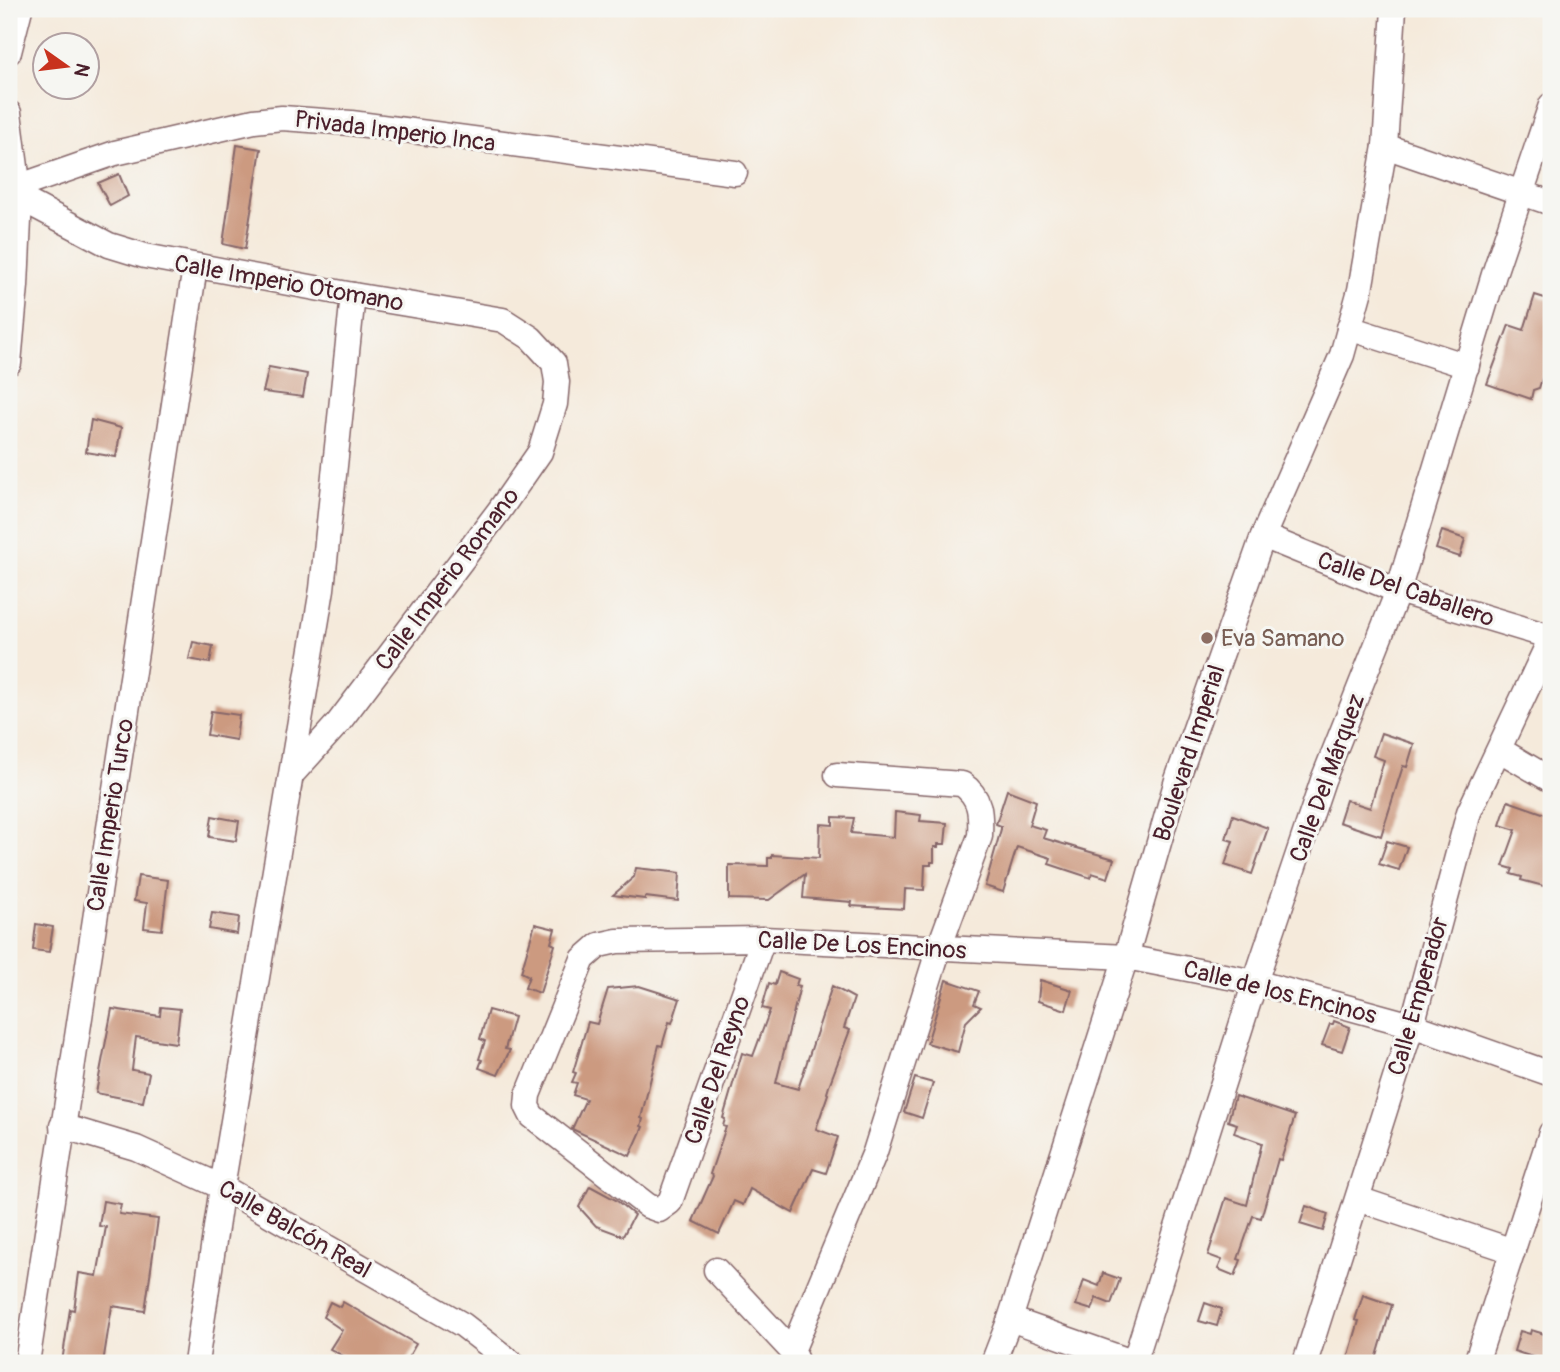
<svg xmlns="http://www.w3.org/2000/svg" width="1560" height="1372" viewBox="0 0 1560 1372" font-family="Pangolin,sans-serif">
	<rect width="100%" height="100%" fill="#f6f6f2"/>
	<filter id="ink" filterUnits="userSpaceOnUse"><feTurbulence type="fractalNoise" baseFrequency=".0143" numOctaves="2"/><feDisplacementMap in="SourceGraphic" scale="14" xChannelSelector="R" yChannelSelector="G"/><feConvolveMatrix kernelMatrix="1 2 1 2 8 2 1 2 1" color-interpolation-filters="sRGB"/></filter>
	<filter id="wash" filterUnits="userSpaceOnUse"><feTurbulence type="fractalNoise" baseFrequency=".00686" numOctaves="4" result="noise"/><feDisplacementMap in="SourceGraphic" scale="28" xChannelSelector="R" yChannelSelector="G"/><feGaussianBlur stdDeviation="1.57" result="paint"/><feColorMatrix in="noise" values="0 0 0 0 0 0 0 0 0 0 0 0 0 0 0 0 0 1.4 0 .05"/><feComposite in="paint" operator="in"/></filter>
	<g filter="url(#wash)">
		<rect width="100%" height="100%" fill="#f5eadb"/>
		<g id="blocks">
			<g fill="#cc9a80">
				<polygon points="237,145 261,149 245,249 223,244"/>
				<polygon points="119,174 128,196 110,206 98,183"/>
				<polygon points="1535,295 1551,300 1551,351 1539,388 1533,390 1531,399 1487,384 1509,325 1524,330"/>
				<polygon points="269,367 307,374 303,397 263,392"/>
				<polygon points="91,420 121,428 116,457 86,452"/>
				<polygon points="1442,531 1465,539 1460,557 1436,549"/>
				<polygon points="193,642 213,646 210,663 189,659"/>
				<polygon points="211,711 239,715 236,740 207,735"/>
				<polygon points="1381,733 1414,744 1407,767 1403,766 1381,836 1339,822 1346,800 1370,808 1384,760 1373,756"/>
				<polygon points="1007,790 1036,801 1029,825 1046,830 1043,838 1114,859 1108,878 1092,873 1091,878 1049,864 1051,858 1017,847 1003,892 985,886 1001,829 1001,826 996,824"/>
				<polygon points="1508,801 1551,816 1551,888 1521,880 1522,877 1511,874 1513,869 1503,866 1516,830 1500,825"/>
				<polygon points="895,812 921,815 920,821 947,823 945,844 938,844 938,847 934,847 934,862 931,862 931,865 925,865 924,890 905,889 904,909 851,906 852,902 803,898 805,874 769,900 729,899 729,865 768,866 768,858 772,858 772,855 819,858 820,824 833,825 833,817 854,818 851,833 894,837"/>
				<polygon points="1233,815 1268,828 1252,874 1225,865 1233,841 1226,839"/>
				<polygon points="212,816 239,821 236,841 209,837"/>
				<polygon points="1387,841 1407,847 1399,870 1379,864"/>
				<polygon points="636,868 680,873 678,901 645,897 645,899 613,895 634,877"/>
				<polygon points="138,876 168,880 162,930 144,928 147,903 134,901"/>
				<polygon points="212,913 239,917 237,934 209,929"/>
				<polygon points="36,924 53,927 49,952 33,950"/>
				<polygon points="535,924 555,929 551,943 555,945 540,993 525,988 529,976 521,972"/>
				<polygon points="779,972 798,979 796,985 800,986 776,1083 798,1089 832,986 854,998 844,1028 850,1030 830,1083 827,1093 828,1094 816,1129 838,1137 826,1173 813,1169 793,1213 750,1189 743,1205 734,1201 719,1234 693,1221 713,1176 710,1174 726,1127 723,1126 725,1119 723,1118 742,1053 753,1056 770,1010 762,1008 769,983 775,985"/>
				<polygon points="946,980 979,991 974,1004 981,1007 966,1022 958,1052 927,1043"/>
				<polygon points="1040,980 1072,990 1066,1010 1038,1001"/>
				<polygon points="639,986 680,999 672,1023 669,1022 662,1046 659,1045 641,1118 643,1119 641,1126 643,1127 630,1156 572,1129 586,1099 573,1095 577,1083 572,1082 576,1073 573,1072 588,1022 597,1024 608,989"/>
				<polygon points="161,1007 180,1009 176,1043 136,1037 132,1070 149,1073 143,1102 96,1093 112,1009 160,1016"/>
				<polygon points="488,1010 514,1017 505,1049 510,1050 498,1075 479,1068 482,1060 479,1059 485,1041 480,1039"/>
				<polygon points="1334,1021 1350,1027 1342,1051 1322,1045 1330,1024 1333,1024"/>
				<polygon points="915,1078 933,1083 922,1118 904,1112"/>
				<polygon points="1235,1096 1295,1116 1281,1160 1278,1159 1261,1218 1253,1216 1238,1259 1241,1260 1235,1276 1218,1269 1222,1260 1208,1255 1226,1198 1247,1205 1262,1143 1234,1133 1237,1124 1228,1121"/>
				<polygon points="590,1186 616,1200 634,1215 623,1236 596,1226 579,1207"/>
				<polygon points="103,1201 121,1204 119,1214 158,1219 145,1311 112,1306 103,1363 62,1362 70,1309 74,1310 79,1273 97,1276 106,1227 99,1226"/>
				<polygon points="1306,1206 1328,1214 1323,1231 1300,1224"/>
				<polygon points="1103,1273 1120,1279 1111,1304 1096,1298 1092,1310 1076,1305 1084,1280 1099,1286"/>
				<polygon points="1363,1295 1392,1305 1375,1363 1366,1363 1348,1358 1359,1321 1355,1320"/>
				<polygon points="330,1302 340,1307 343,1302 416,1344 405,1363 356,1363 330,1349 342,1330 323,1317"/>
				<polygon points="1205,1303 1222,1309 1217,1326 1199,1321"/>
				<polygon points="1531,1330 1551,1336 1551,1353 1548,1362 1514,1351 1520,1331 1530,1334"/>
			</g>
		</g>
	</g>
	<g filter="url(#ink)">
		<use href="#blocks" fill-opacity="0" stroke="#866669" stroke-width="2"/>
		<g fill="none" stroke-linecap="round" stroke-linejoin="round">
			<g stroke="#866669" stroke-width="27">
				<g id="minor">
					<polyline points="9,52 20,9"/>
					<polyline points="9,113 20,198 16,286 9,363"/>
					<polyline points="1385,146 1551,203"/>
					<polyline points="20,186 115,153 254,121 282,118 351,123 735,173"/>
					<polyline points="20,198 109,245 145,256 353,295 503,320 531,338 554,363 557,382 555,404 540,452 499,511 339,722 293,773"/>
					<polyline points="1349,328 1467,366"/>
					<polyline points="1263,536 1398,591 1551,637"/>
					<polyline points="1500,750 1551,780"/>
					<polyline points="763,939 670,1202 659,1210 648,1206 532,1116 527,1106 528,1095 583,959 599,945 617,941 763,939 1126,957 1255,982 1412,1025 1551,1074"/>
					<polyline points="62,1126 136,1148 222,1187 463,1325 512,1363"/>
					<polyline points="1358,1199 1513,1251"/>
					<polyline points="716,1270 792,1351 797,1363"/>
					<polyline points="1010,1319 1135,1363"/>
					<path d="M792,1351l83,-199 64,-204 41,-112c1,-22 1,-39 -18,-52l-125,-9"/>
					<polyline points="27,1363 195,267"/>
					<polyline points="196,1363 222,1187 322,589 353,295"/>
					<polyline points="993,1363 1010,1319 1126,957 1177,780 1263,536 1342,355 1360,290 1385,146 1394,9"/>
					<polyline points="1134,1363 1255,982 1323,780 1398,591 1495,271 1551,105"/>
					<polyline points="1305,1363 1412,1025 1469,812 1551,638"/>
					<polyline points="1476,1363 1551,1133"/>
				</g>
			</g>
			<use href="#minor" stroke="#fff" stroke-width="24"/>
		</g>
	</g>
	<circle fill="#8d6e63" stroke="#f6f6f2" stroke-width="2.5" cx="1207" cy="638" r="7"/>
	<g text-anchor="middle" stroke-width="6" stroke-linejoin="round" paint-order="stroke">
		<g font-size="24" fill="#4a1f2b" stroke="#f6f6f2">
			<text transform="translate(395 131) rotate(7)" y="8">Privada Imperio Inca</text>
			<text transform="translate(289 283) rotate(10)" y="8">Calle Imperio Otomano</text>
			<text transform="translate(447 579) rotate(-53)" y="8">Calle Imperio Romano</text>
			<text transform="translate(1406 589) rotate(19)" y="8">Calle Del Caballero</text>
			<text transform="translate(1189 753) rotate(-72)" y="8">Boulevard Imperial</text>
			<text transform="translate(1327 778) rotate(-70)" y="8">Calle Del Márquez</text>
			<text transform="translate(110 815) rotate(-81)" y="8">Calle Imperio Turco</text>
			<text transform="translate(862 945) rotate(3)" y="8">Calle De Los Encinos</text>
			<text transform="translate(1280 992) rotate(14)" y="8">Calle de los Encinos</text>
			<text transform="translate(1418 996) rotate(-74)" y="8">Calle Emperador</text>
			<text transform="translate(717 1070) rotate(-71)" y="8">Calle Del Reyno</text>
			<text transform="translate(295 1229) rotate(30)" y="8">Calle Balcón Real</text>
		</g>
		<g font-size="24" fill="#785e54" stroke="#f6f6f2" text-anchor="start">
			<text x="1221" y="646">Eva Samano</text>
		</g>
	</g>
	<rect width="1560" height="1372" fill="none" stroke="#f6f6f2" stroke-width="35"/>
	<g transform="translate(66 66) rotate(104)"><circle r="33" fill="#f6f6f2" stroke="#b1a0a2" stroke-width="2"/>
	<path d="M0-5L12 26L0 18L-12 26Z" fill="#c8321e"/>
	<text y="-10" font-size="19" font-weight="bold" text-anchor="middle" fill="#4a1f2b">N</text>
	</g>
</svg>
